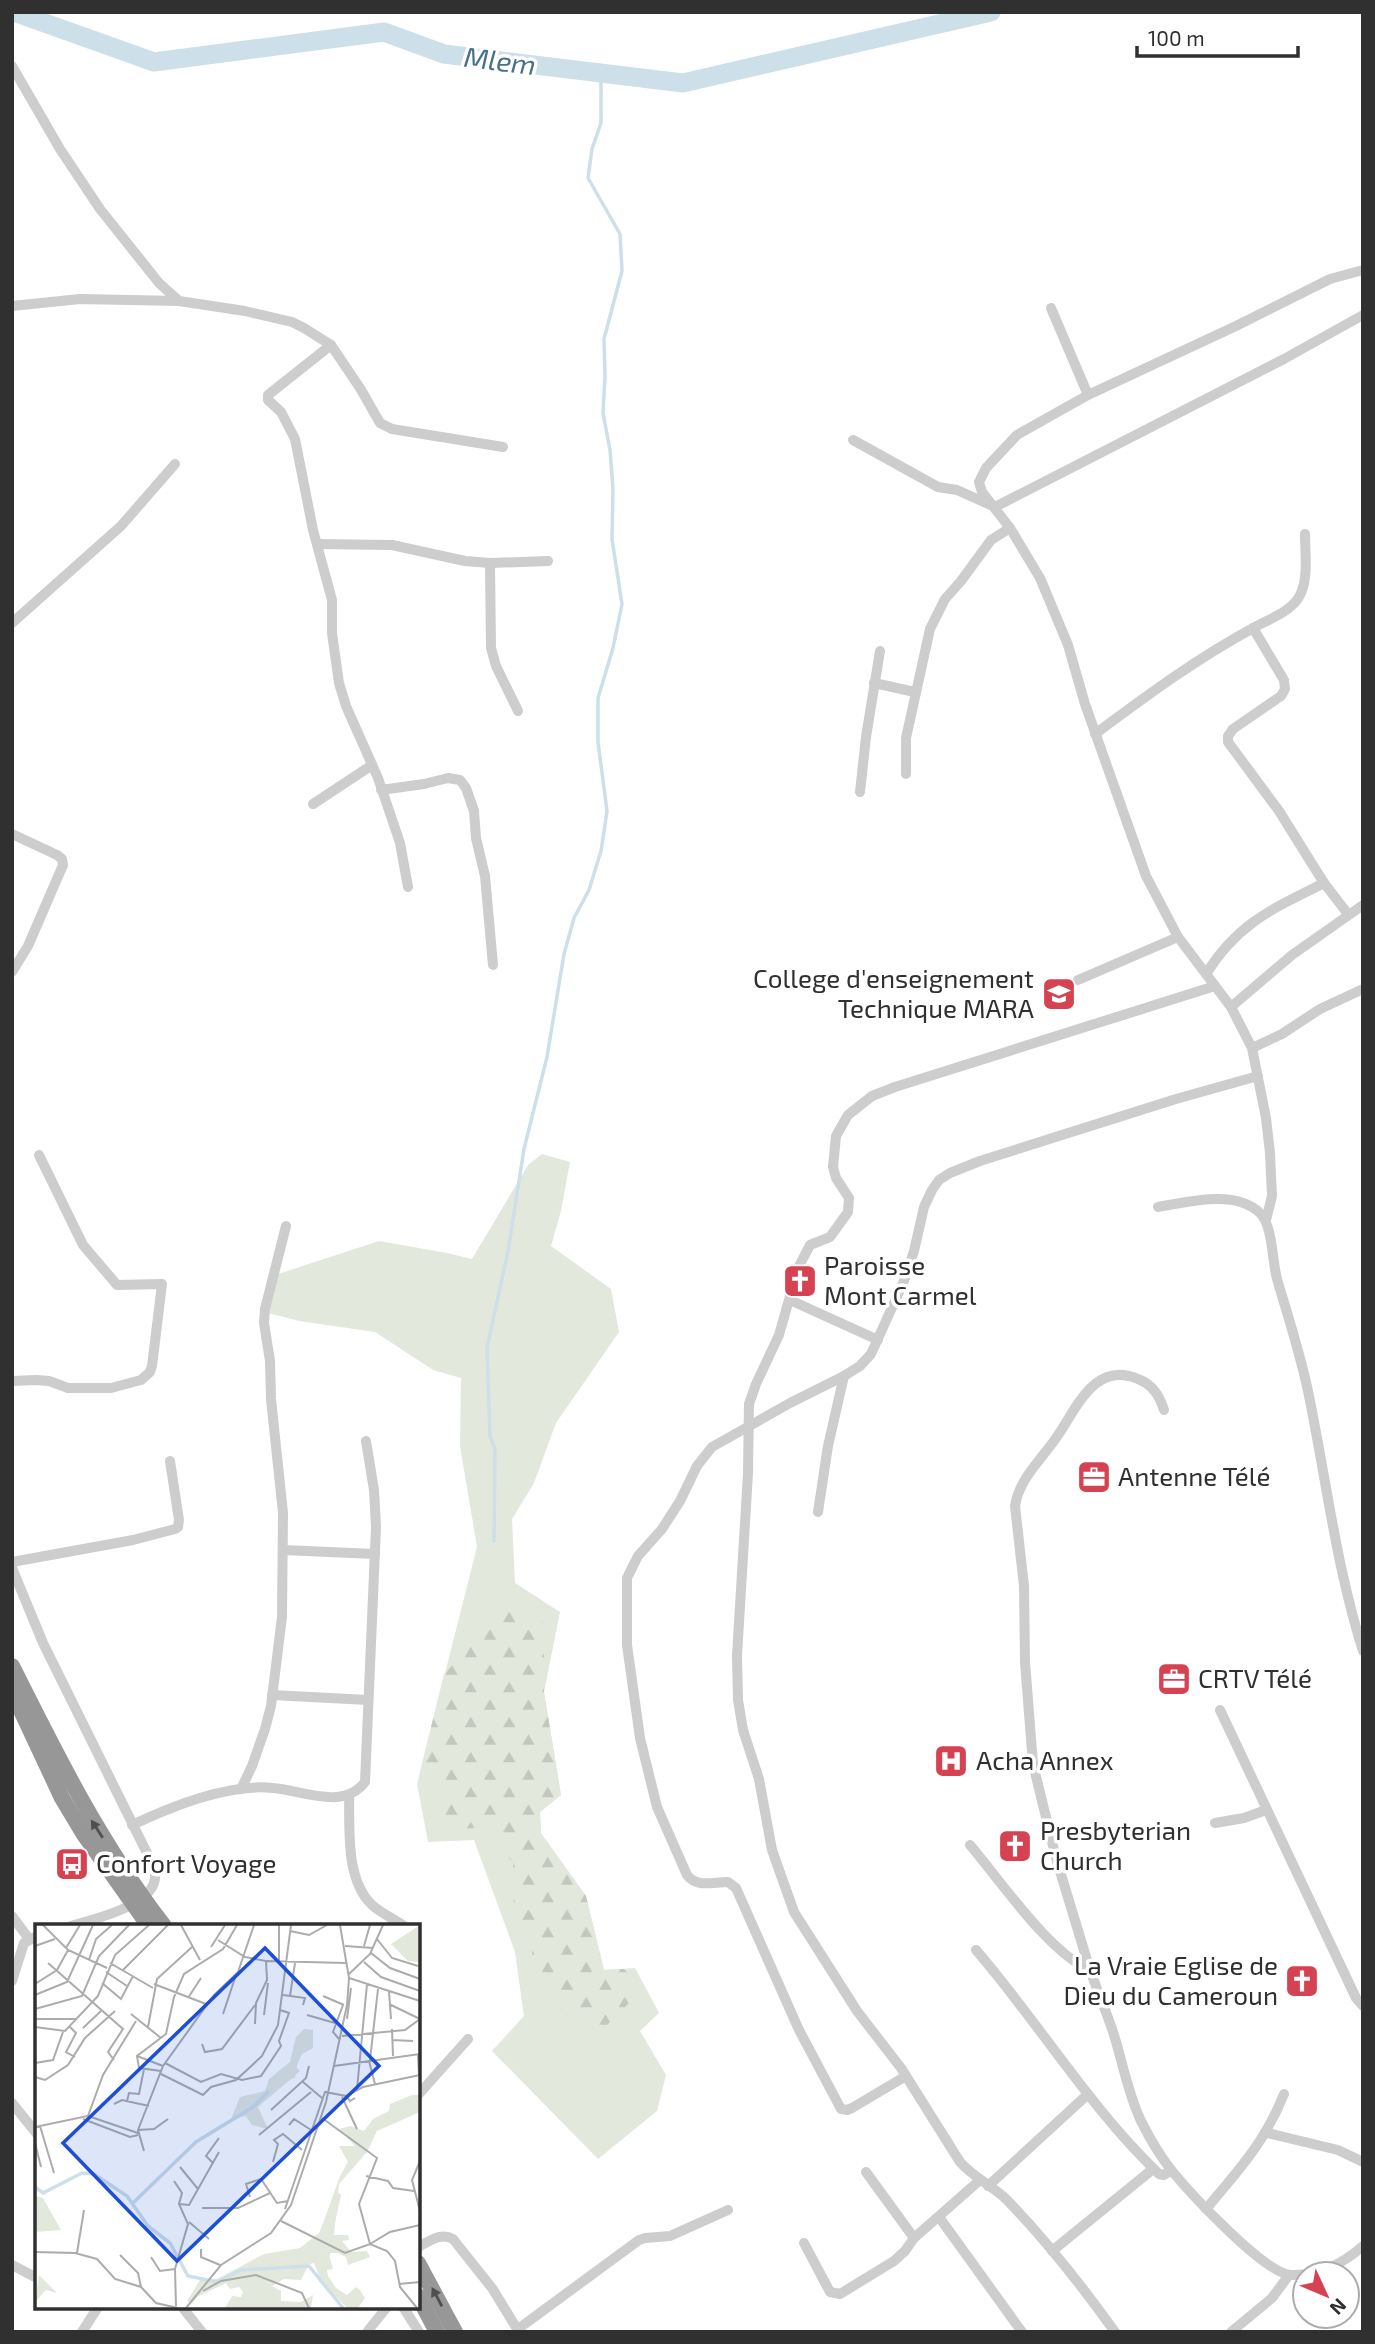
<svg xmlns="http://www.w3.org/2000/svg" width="1375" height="2344" viewBox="0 0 1375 2344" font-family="'Exo 2',sans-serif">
	<defs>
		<pattern id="forest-firs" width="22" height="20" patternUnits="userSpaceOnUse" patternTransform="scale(1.75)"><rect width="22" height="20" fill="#e3e8dc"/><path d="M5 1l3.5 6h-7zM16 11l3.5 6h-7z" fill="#c3c7bd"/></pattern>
	</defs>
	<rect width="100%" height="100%" fill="#fff"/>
	<polygon fill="#e3e8dc" points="542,1154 570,1162 561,1211 551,1246 611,1289 619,1332 556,1423 534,1483 512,1519 515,1583 560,1612 544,1692 561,1795 540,1812 541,1833 586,1896 604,1970 635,1968 659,2013 640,2031 666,2075 657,2111 598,2159 492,2051 524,2016 515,1952 474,1840 428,1842 417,1784 477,1547 460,1446 461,1378 433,1370 375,1332 299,1321 265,1312 275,1275 379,1241 447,1253 472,1259 528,1165"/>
	<polygon fill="url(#forest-firs)" points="510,1606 526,1606 544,1623 544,1692 561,1795 540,1812 541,1834 586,1896 604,1970 624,1969 634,1980 635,1997 601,2031 584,2031 532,1981 532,1947 514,1930 513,1862 479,1828 444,1829 444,1795 420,1772 444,1674"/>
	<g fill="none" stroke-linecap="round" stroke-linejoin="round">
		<polyline stroke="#cddfe9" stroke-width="3.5" points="494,1541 495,1449 490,1436 487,1348 508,1251 524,1149 547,1057 564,954 574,918 589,890 601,851 607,811 598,742 598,698 613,648 622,604 612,539 613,489 610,450 603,413 605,376 604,339 622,271 620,234 588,178 592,149 601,123 601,73"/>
		<polyline stroke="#cddfe9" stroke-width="19" points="14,12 154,62 384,32 444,54 683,83 991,12"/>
		<g stroke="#cdcdcd" stroke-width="10">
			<polyline points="12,66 60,149 100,209 159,283 179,301 245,311 292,322 304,328 331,345 360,388 380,423 392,429 503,447"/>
			<polyline points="12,306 80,299 179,301"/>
			<polyline points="1051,308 1088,395"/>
			<polyline points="331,345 268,395 268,400 281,412 295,439 313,530 332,600 332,633 339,683 346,706 378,778 400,843 408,887"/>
			<polyline points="853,440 938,487 957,490 995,507 1284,359 1363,315"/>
			<polyline points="317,544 392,545 465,561 490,563 548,561"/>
			<polyline points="490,563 491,648 496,666 518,711"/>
			<polyline points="12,623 121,526 175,464"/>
			<polyline points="1253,628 1284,680 1285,689 1281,696 1233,729 1228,736 1228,742 1279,811 1324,883 1348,914"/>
			<polyline points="874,683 915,692"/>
			<path d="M1095,734c54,-40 101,-75 160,-107 14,-8 35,-15 44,-30 10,-17 6,-43 6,-63"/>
			<polyline points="906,774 906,738 930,629 945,599 961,581 991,540 1010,528"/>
			<polyline points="381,790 424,784 448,778 460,780 466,788 474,811 476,838 485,876 493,965"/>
			<polyline points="860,792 866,737 880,651"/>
			<polyline points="313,804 372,765"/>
			<polyline points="12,834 57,855 62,859 63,865 28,946 12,972"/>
			<path d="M1206,974c32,-51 66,-65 118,-91"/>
			<polyline points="1078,980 1178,937"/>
			<polyline points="1231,1007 1292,955 1363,905"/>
			<polyline points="1252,1048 1282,1034 1320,1009 1363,989"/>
			<path d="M1158,1207c30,-5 77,-18 102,6 13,13 12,48 17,66 11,37 23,74 31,112 18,87 28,175 55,260"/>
			<polyline points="1266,1220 1272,1196 1270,1153 1266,1118 1252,1048 1231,1007 1178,937 1146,876 1085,704 1068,645 1053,609 1040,578 1010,528 982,492 979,482 986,468 1017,435 1088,395 1236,326 1330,279 1363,270"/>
			<polyline points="790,1300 878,1340"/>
			<polyline points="12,1381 36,1380 49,1381 68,1388 111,1388 141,1380 150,1372 152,1366 162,1284 117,1285 83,1245 39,1155"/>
			<polyline points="818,1512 828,1446 844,1376"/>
			<polyline points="283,1550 375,1554"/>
			<polyline points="12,1562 133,1540 175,1529 178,1527 179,1520 170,1461"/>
			<path d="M12,1568l31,75 99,200c4,9 12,20 13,30 4,32 -61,46 -84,53"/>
			<polyline points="272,1695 368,1700"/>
			<polyline points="1220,1710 1356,1998 1363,2006"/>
			<polyline points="241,1789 252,1766 265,1729 271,1706 282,1617 283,1513 271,1399 270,1361 264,1323 265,1309 286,1226"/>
			<path d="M349,1795c1,34 -4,84 23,110 9,8 22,14 32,21"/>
			<polyline points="1215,1823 1244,1818 1266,1810"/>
			<path d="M132,1825c40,-19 96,-42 141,-37 28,2 70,23 92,-6l11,-255 -2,-37 -8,-49"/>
			<path d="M970,1845c30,35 79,108 120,125 8,22 17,43 24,65 9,29 14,59 27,86 9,18 19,35 31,50 18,22 93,103 119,104 29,1 51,-11 72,-29"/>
			<polyline points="12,1916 29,1939"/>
			<path d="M976,1950c63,73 113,157 183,224l5,1 7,-5"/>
			<path d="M1090,1970l-34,-112 -23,-94 -8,-102 -1,-76 -9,-80c4,-27 26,-46 41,-68 20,-28 38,-78 82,-59 15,6 21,16 26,31"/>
			<polyline points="12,1981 24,1943 37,1936"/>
			<path d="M906,2076l-54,32 -5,2 -6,-1 -42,-79 -63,-142 -8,-6c-15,0 -31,6 -41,-7l-30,-68 -17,-69 -13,-93v-67l11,-22 24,-27 18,-28 17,-35 15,-19 78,-44 54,-27 16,-10 11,-12 33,-73 10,-30 10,-44 8,-17 7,-10 11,-7 30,-12 196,-62 82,-23"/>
			<polyline points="418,2095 468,2039"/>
			<polyline points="12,2103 37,2134"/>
			<polyline points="1267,2133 1338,2150 1363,2162"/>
			<polyline points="866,2172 914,2238"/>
			<polyline points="988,2186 1087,2095"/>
			<path d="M1206,2209c32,-38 59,-67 78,-115"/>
			<polyline points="939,2217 1022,2332"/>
			<polyline points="804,2243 830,2292 840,2294 894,2261 905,2251 914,2238 980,2180"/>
			<path d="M418,2247c12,-6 23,-15 35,-8l39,49 27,44"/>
			<polyline points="1052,2251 1153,2169"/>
			<polyline points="12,2265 37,2278"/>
			<polyline points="182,2307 202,2332"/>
			<polyline points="403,2307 419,2332"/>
			<polyline points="518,2329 639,2240 645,2238 670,2236 728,2210"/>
			<polyline points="82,2332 98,2307"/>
			<polyline points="367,2332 387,2307"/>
			<path d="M1115,2332c-33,-46 -68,-91 -108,-132 -14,-14 -33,-22 -47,-38l-59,-94 -44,-57 -63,-99 -22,-62 -13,-71 -16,-49 -5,-30 -1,-44 11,-183 1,-69 7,-20 23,-49 19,-67 12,-23 20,-8 18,-25 1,-14 -13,-20 -3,-11 3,-31 12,-21 24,-19 23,-9 320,-101"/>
			<polyline points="1231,2332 1272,2298 1289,2275"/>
		</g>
		<g stroke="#979797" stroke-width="16">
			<path d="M12,1666c46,92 88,177 152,260"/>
			<polyline points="12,1691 62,1798 83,1833 149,1926"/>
			<polyline points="418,2263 455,2332"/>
			<polyline points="418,2296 437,2332"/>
		</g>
	</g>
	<defs><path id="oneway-solid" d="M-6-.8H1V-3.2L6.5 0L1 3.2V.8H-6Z" transform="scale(1.75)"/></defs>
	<g fill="#4f4f4f">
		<use href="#oneway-solid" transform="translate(97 1829) rotate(-123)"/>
		<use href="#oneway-solid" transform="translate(437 2297) rotate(-118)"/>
	</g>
	<defs>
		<g id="school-square" transform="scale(1.75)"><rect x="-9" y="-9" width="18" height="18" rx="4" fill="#d54352" stroke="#fff"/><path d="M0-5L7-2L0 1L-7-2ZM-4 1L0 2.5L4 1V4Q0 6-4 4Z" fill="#fff"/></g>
		<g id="church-square" transform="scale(1.75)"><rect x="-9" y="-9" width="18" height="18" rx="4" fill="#d54352" stroke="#fff"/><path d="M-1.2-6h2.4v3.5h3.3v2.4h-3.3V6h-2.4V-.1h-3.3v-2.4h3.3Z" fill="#fff"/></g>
		<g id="office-square" transform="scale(1.75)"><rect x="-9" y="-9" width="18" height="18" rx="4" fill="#d54352" stroke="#fff"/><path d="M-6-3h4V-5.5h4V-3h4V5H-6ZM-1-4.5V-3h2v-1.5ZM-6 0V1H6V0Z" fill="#fff"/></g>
		<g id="hospital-square" transform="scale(1.75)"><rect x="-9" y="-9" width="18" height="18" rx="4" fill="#d54352" stroke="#fff"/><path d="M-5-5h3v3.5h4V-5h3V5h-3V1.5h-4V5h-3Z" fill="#fff"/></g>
		<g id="bus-square" transform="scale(1.75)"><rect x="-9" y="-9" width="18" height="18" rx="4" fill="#d54352" stroke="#fff"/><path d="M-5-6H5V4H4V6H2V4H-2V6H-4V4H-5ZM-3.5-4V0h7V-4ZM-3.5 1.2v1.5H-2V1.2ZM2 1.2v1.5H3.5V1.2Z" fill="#fff"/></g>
	</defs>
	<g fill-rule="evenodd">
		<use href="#school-square" x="1059" y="994"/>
		<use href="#church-square" x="800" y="1281"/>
		<use href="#office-square" x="1094" y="1477"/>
		<use href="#office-square" x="1174" y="1679"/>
		<use href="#hospital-square" x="951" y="1761"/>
		<use href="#church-square" x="1015" y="1846"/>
		<use href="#bus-square" x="72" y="1864"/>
		<use href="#church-square" x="1302" y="1981"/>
	</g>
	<g text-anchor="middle" stroke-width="7" stroke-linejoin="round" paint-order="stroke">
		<g font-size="26" fill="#303030" stroke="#fff" text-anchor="start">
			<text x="1034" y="988" text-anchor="end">College d'enseignement<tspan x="1034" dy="30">Technique MARA</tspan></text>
			<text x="824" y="1275">Paroisse<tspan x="824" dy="30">Mont Carmel</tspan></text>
			<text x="1118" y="1486">Antenne Télé</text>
			<text x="1198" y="1688">CRTV Télé</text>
			<text x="976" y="1770">Acha Annex</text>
			<text x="1040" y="1840">Presbyterian<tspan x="1040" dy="30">Church</tspan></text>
			<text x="96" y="1873">Confort Voyage</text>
			<text x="1278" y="1975" text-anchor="end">La Vraie Eglise de<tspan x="1278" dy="30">Dieu du Cameroun</tspan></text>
		</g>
		<g font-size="28" font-style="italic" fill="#45718b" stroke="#fff">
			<text transform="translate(500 61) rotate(7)" y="10">Mlem</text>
		</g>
	</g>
	<g transform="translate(35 1924)">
		<rect width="385" height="385" fill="#fff"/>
		<path d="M269,105l9,1v18l-11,6 -6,13 4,4 -42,36 10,22 -16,-4 -6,-9 -15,3 9,-22 25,-6 4,-12 21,-17 6,-25zM377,171h8v17l-43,19 -10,21 -28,32 -5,51h14l1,5 -7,1 9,11 16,-1 3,6 -22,8 -2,-8 -8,-4h-8v5l-14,-9 -32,11h-26l6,23 12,-1 14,-13 19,-5 -8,16 -17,-1 -12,7 9,5v10l20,1 12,-7 -2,13h-86l7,-12 9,1 2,-5 -4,-5 -9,2 -4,-6 -29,14 -5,6 9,5 -14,-7 13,-21 17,-1 47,-25 36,-6 20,-16 20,-56 8,-14 -9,-16h16l-16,-17 12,-3 13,5 9,-12 16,-8 1,-7zM0,272l8,2 18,32 -26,2z" fill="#e3e8dc"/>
		<path d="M385,1v37l-12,-1 -17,-17zM267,116l-7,38 -22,6 -1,-5 18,-17 5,-20zM301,267l5,4 -7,32 -12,13 -4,-4zM281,324l14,10 3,11 -6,1 1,6 8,12 11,7 9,-8 4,3 5,8 -7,10h-11l-26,-27 -7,-18 -24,6 -14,13 -12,1 -10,-13 4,-10h26zM4,351l18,18 -11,-3 -11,12z" fill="#e3e8dc"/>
		<path fill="none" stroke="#cddfe9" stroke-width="3.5" d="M0,263l8,6 39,-20 12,1 33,22 21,30 22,17 18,33 29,6 24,-12 68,-4 34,42M98,279l63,-61 57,-35 16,-16"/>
		<path fill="none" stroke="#acacac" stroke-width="2" d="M8,1l25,25 39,18M146,1l19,35M244,1v37M255,7l19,4 18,-10M342,15l15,19 26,8M183,16l27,17 21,4 1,19 -11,23 -1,21M0,22l20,-7M310,22l28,2M329,22l6,-21M176,23l14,-22M31,24l14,-23M336,29l19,15 30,11M54,36l7,-21 16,-14M231,37l80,2M329,38l17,15 39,14M13,39l75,66 -15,23 6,8M75,39l43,25M88,46l45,-45M71,48l21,14M314,50l21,-20 13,-29M314,54l71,23M67,59l19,16 12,-23M0,60l22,-14 11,-20M119,60l52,20M354,68l2,27M0,71l32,-13 26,-57M248,71l22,3 -2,7M255,72l5,-33M288,72l21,9M153,74l13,-20M354,80l31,15M0,85l47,-13 17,-40 30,-31M96,90l30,24M188,90l13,-39M229,91l4,-32M272,91l28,8M0,95h42M312,95l4,-31M34,102l7,7 -10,19 9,5M0,103l30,4 33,-35 17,-41 34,-30M113,103l9,-48 35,-32M48,104l18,-17M357,105l1,27M307,112l63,-6 15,-11M304,115l-6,-7 10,-27M357,116l21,1M167,120l3,8 17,-3 33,-44M383,130l1,21M102,132l26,10M335,136l8,-71M334,137l6,23M0,139l18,-3 10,-28M130,139l36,19 20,-8 21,6 19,-4 20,-30 -2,-5 10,-28 -9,-3M299,142l86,-12M126,147l-22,-3 -2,-12 29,-22 8,-37 10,-23 39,-25 14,-24M126,150l42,21 8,-8 25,-7 26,-24 16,-31 13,-100M0,153l10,3 23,-15 17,-27 30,-27M268,158l19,16M322,165l10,-105M311,172l17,-9 57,-12M307,173l15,32M92,177l2,-8 10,1 5,-25M79,180l8,-4 27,6M236,186l35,-32 3,-12M53,192l50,17M287,194l55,40 -18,46 11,40 20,-12 30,-7M48,195l47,18 8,-2M254,201l5,-6 17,11M5,202l14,47M0,203l53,-11 15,-41 33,-54M103,206l16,-1 14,-10M224,211l52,-43M0,219l6,24M109,227l-6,-21 25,-64 51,-71 24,-23 16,-47M385,237l-8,19 8,31M238,238l5,-18 -4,-4 9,-6 19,16M178,239l-7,-7 13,-18M145,243l18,22M331,252l22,5 5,7 21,3M139,257l8,12 -3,11 9,20 -13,45 1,37M215,273l-4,-13 15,-5 16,24 11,-2M144,280l10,1 30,-53M167,284h36l32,-15M250,285l40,-117 21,4 4,5 5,-3M246,297l64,32 25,-9 17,7 8,10 5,26 17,21M154,298l20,17M166,325v8l19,8M0,328l40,1 22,6 18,20 26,8 15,16 22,5M42,329l7,-43M85,331l18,18 3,14M116,333l9,14 15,-2M364,360l21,-2M168,367l18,-10 35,-6 46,18 7,15M151,384l35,-43 50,-32 20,-28 35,-103 21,-97 2,-27 -9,-53"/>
		<path fill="#1d4ed8" fill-opacity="0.15" stroke="#1d4ed8" stroke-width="3.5" d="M230,24l114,118 -202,195 -114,-118z"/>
		<rect width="385" height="385" fill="none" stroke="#303030" stroke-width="3.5"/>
	</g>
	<rect width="1375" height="2344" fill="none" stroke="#303030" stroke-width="28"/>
	<g transform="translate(1326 2295) rotate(134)"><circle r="33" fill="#ffffff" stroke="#acacac" stroke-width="2"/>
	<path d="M0-5L12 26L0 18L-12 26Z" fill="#d54352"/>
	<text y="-10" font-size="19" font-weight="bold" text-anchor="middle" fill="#303030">N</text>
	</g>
	<path d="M1137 46v10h161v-10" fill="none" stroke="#303030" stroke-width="3.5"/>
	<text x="1148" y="46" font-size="21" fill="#303030" stroke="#ffffff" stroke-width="5" paint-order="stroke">100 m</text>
</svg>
